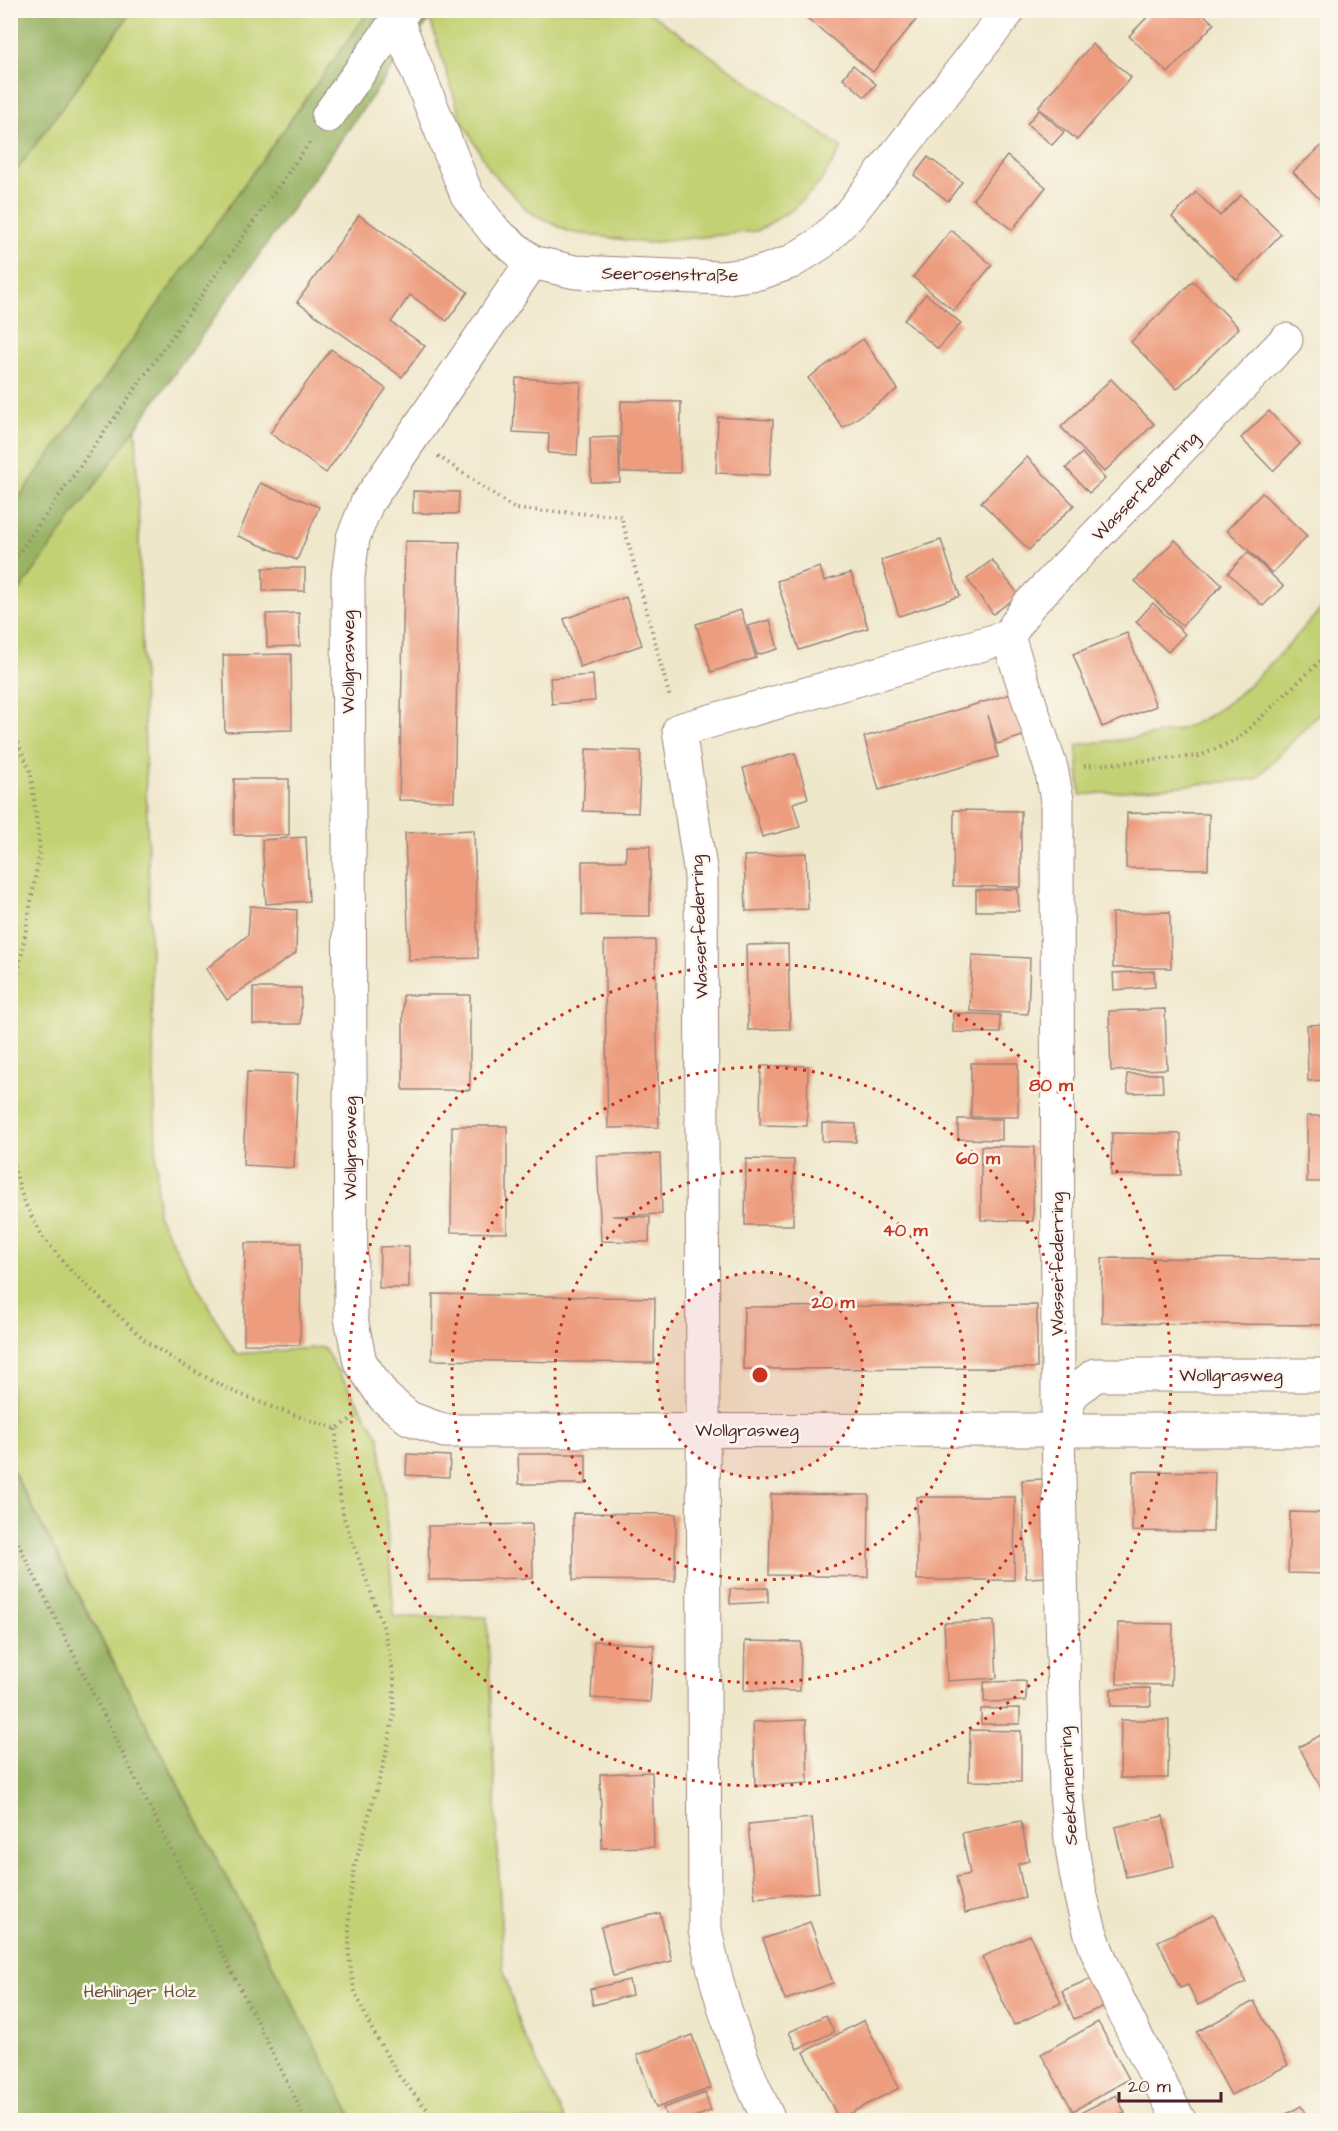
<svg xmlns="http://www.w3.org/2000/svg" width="1338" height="2131" viewBox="0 0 1338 2131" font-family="'Architects Daughter',sans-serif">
	<rect width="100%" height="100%" fill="#fbf7ec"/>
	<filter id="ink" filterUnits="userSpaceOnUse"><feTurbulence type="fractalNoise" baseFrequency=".0167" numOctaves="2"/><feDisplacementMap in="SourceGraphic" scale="12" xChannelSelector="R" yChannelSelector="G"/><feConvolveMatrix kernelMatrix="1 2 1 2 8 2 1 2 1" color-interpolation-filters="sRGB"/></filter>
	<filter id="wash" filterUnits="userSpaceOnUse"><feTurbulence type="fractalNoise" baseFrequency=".008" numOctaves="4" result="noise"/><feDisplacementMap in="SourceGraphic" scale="24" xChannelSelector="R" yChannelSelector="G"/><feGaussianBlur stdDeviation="1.35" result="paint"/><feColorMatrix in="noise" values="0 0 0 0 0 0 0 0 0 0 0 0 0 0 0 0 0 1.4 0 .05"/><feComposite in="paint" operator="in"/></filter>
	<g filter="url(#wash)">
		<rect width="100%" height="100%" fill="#efe7ca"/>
		<g fill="#c2d173" stroke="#86784f" stroke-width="1.5">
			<polygon points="436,10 647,11 842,148 819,184 792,210 757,231 647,243 569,232 528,211 490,170 461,119 430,19"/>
			<polygon points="132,11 369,11 11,509 11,178"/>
			<polygon points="136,426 158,1216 236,1354 323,1347 380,1438 394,1617 487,1617 503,1968 520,2027 565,2120 354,2120 11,1466 11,603"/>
			<path d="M1327,603v102l-71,74 -176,16 -3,-50c32,-5 68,-6 100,-15 59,-18 108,-84 150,-127z"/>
		</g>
		<g fill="#99b365" stroke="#726948" stroke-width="1.5">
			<polygon points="11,10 132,11 11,178 10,11"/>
			<polygon points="369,11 436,11 388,74 11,603 11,509"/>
			<polygon points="10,1466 354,2120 11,2120"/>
		</g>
		<g id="blocks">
			<g fill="#ed9c7e">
				<polygon points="805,10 904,10 916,20 873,72 802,14"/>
				<polygon points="1154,10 1199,10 1214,24 1168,73 1129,36"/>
				<polygon points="1092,44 1131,77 1077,140 1038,107"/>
				<polygon points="853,65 876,84 865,97 843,78"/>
				<polygon points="1039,110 1064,132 1052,145 1027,124"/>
				<polygon points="1328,140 1328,208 1293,172"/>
				<polygon points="1007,156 1046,187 1012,230 973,199"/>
				<polygon points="928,157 962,182 948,201 914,175"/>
				<polygon points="1196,192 1220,216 1241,195 1281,234 1237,280 1172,217"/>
				<polygon points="359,215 468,292 447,321 410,295 391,322 425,346 402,377 297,302"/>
				<polygon points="951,230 992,265 954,311 913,277"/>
				<polygon points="1193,281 1239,328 1177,389 1131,342"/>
				<polygon points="926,294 961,323 938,349 904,320"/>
				<polygon points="863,339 898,389 843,428 808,378"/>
				<polygon points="331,349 386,389 326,473 270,433"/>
				<polygon points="516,378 581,382 577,455 548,453 549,434 513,432"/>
				<polygon points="1111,379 1154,424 1104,472 1061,427"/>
				<polygon points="621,401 681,402 680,473 620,472"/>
				<polygon points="1269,411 1300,444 1273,471 1241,438"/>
				<polygon points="718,417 773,420 770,475 716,473"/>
				<polygon points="618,437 620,482 591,482 590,438"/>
				<polygon points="1082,453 1105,479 1089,493 1066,468"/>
				<polygon points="1027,457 1074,505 1029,550 981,502"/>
				<polygon points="260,483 319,507 297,560 238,536"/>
				<polygon points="413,491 459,492 458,514 413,513"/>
				<polygon points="1262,493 1307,536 1272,573 1227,530"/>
				<polygon points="941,540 960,596 899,616 881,560"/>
				<polygon points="1175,540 1222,585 1182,626 1135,581"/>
				<polygon points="405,541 460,542 454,801 399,800"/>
				<polygon points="1248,552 1283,586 1263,606 1228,573"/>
				<polygon points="992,560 1019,595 993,614 967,579"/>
				<polygon points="820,567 824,581 851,573 868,628 799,650 777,581"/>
				<rect x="263" y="568" width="42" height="23"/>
				<polygon points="626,597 642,645 580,667 564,619"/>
				<polygon points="1153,603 1185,634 1168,652 1136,622"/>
				<polygon points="741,610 756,658 711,672 696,624"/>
				<polygon points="299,613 300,646 267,647 266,614"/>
				<polygon points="770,620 778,649 757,655 748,626"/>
				<polygon points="1127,633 1156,706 1102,727 1073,654"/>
				<polygon points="291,654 292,730 225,732 223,655"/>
				<polygon points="593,675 595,701 552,704 550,678"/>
				<polygon points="1011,694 1023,736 997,744 988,715 998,757 879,790 864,737"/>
				<polygon points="586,749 641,751 638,813 583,811"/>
				<polygon points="795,753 808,798 793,803 800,827 762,837 743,768"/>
				<rect x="234" y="779" width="55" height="56"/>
				<polygon points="954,810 1021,811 1021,887 953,886"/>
				<polygon points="1127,813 1209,814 1208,869 1126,868"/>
				<polygon points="474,830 478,958 409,960 405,833"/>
				<polygon points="306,837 309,901 266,904 262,840"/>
				<polygon points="626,846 650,846 650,916 582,915 582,861 626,861"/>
				<polygon points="806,853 808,909 746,911 744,856"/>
				<polygon points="1018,889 1019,911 976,911 976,890"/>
				<polygon points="1325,893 1328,893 1328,954 1323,954"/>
				<polygon points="250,906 297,910 296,953 227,1000 206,969 248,935"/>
				<polygon points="1170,912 1171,968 1113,968 1112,913"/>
				<polygon points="655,940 659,1127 608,1128 604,941"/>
				<polygon points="788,944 790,1029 748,1030 746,945"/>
				<polygon points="972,955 1030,958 1028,1014 970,1011"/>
				<polygon points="1154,971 1155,987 1114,990 1113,973"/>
				<rect x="253" y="988" width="48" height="36"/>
				<rect x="403" y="995" width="67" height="95"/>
				<polygon points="1165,1009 1167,1069 1111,1071 1109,1011"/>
				<polygon points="953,1013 1000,1015 1000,1033 953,1032"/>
				<polygon points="1328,1024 1328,1080 1308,1081 1307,1025"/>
				<rect x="971" y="1063" width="47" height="54"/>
				<polygon points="761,1066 808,1066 807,1126 760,1125"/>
				<polygon points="247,1072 298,1074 294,1168 243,1165"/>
				<polygon points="1127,1074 1162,1074 1163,1092 1128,1093"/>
				<rect x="1307" y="1116" width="21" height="66"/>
				<polygon points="958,1119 1002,1119 1002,1140 958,1139"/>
				<polygon points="822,1123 856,1124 856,1142 822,1141"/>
				<polygon points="452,1126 507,1126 507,1233 451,1232"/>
				<polygon points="1112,1133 1181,1134 1181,1175 1111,1175"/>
				<polygon points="981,1146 1034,1147 1033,1221 981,1220"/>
				<polygon points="660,1154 662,1214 612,1216 650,1217 649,1242 601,1241 597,1156"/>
				<polygon points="746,1159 794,1160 793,1225 745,1225"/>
				<polygon points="245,1243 301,1243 300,1345 244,1344"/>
				<polygon points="409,1246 409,1288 379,1288 380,1247"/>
				<polygon points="1102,1258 1328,1259 1328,1325 1102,1323"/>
				<polygon points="433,1294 655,1298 654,1363 432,1360"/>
				<polygon points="1037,1305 1037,1368 743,1369 744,1307"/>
				<polygon points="407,1454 450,1456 449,1477 406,1475"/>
				<polygon points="518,1454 586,1454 586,1484 519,1484"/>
				<polygon points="1133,1471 1215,1472 1213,1532 1132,1531"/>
				<polygon points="1046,1479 1050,1577 1026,1578 1022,1480"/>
				<polygon points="771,1494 869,1495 868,1577 769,1575"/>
				<polygon points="917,1497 1015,1497 1014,1580 917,1580"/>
				<polygon points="1290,1512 1328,1513 1328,1574 1288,1573"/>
				<polygon points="573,1513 676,1514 675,1581 573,1580"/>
				<polygon points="532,1524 533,1578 429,1580 428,1526"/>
				<polygon points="768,1588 768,1602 730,1604 730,1589"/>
				<polygon points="994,1621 997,1678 947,1681 944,1623"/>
				<polygon points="1118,1623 1173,1624 1171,1685 1117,1684"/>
				<polygon points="594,1641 654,1645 650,1702 591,1698"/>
				<polygon points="745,1641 801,1642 800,1691 744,1690"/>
				<polygon points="1026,1681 1026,1701 984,1702 984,1682"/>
				<polygon points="1150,1688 1151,1706 1111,1706 1111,1689"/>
				<polygon points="1020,1708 1020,1724 981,1724 981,1709"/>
				<polygon points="806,1720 808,1783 755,1786 753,1722"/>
				<polygon points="1121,1720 1169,1720 1168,1778 1120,1778"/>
				<polygon points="970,1730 1021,1731 1021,1782 969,1781"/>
				<polygon points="1328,1731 1328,1792 1324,1793 1299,1747"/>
				<polygon points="652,1772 654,1847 602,1848 600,1774"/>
				<polygon points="1163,1816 1174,1866 1126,1877 1115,1827"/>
				<polygon points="812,1818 819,1892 755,1898 748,1824"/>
				<polygon points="1021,1821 1029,1861 1018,1864 1025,1898 965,1913 956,1877 970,1874 962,1833"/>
				<polygon points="660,1913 672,1961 613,1976 601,1927"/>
				<polygon points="1214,1915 1246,1982 1198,2005 1188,1985 1180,1988 1158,1941"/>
				<polygon points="810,1922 833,1983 785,2000 763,1939"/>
				<polygon points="1030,1935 1061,2003 1014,2025 982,1957"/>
				<polygon points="1097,1976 1109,2004 1074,2019 1062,1991"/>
				<polygon points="629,1980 632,1995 593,2005 590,1989"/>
				<polygon points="1254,2001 1288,2065 1231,2095 1197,2032"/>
				<polygon points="826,2015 834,2032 797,2049 789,2032"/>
				<polygon points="864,2020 899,2088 839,2119 804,2052"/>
				<polygon points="1098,2022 1129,2079 1073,2111 1041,2054"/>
				<polygon points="692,2035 711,2088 656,2108 637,2055"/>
				<polygon points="705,2093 711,2111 685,2120 668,2120 663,2108"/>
				<polygon points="1116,2095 1125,2113 1109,2120 1082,2120 1078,2114"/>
				<polygon points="1301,2106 1309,2120 1275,2120"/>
			</g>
		</g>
	</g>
	<g filter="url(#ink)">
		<use href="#blocks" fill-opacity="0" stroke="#9c837a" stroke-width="1.5"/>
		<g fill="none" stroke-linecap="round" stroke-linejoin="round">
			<g stroke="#9c837a" stroke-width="35">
				<g id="street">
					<polyline points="397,20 467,195 496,233 532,262 575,272 721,278 760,273 791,262 821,243 849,215 1009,10"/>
					<polyline points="328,116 404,10"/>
					<polyline points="532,262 367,503 353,538 348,577 351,1318 360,1362 384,1397 409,1418 444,1431 1058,1430 1072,1394 1095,1375 1328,1375"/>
					<polyline points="1008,637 1028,606 1286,340"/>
					<polyline points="1058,1430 1328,1430"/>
					<path d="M769,2120c-30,-61 -51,-123 -64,-190l-4,-1055 -22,-145 329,-93 43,131 6,32 1,630 8,364c5,53 12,107 31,157 23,58 54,114 82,169"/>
				</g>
			</g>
			<g stroke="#9c837a" stroke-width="4" stroke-dasharray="1.5 4.5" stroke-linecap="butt">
				<polyline points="438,456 515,509 621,516 670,698"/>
				<polyline points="10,565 310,142"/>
				<polyline points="10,726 31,773 40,851 10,1019"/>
				<polyline points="1084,766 1200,756 1238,739 1328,654"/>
				<polyline points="10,1154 24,1202 42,1236 71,1271 148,1343 185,1366 230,1390 274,1408 336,1429 356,1416"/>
				<polyline points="336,1429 337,1477 344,1518 384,1629 394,1677 394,1714 385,1759 354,1868 349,1910 349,1957 354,1989 370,2026 399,2076 436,2120"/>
				<polyline points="10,1527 306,2120"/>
			</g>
			<use href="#street" stroke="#fff" stroke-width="33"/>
		</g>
	</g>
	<circle cx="760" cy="1375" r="103" fill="#c8321e" fill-opacity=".12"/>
	<g fill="none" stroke="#c8321e" stroke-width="3" stroke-dasharray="3 6">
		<circle cx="760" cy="1375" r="103"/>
		<circle cx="760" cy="1375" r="205"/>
		<circle cx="760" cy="1375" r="308"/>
		<circle cx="760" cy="1375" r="411"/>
	</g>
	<g text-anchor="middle" stroke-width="5" stroke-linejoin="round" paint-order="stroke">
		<g font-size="18" fill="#4a1f2b" stroke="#fbf7ec">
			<text transform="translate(670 274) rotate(1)" y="6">Seerosenstraße</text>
			<text transform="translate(1145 486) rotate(-46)" y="6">Wasserfederring</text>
			<text transform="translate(348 662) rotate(-90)" y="6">Wollgrasweg</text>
			<text transform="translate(699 927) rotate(-92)" y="6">Wasserfederring</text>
			<text transform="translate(350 1148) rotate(-90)" y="6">Wollgrasweg</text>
			<text transform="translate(1057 1264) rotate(-90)" y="6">Wasserfederring</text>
			<text x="1231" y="1381">Wollgrasweg</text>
			<text x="747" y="1436">Wollgrasweg</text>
			<text transform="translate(1068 1786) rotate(-93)" y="6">Seekannenring</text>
		</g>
		<g font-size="18" fill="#6e5441" stroke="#fbf7ec">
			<text x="140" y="1997">Hehlinger Holz</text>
		</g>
	</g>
	<circle cx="760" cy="1375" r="9" fill="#c8321e" stroke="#fbf7ec" stroke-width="3"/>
	<g font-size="18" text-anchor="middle" font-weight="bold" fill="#c8321e" stroke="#fbf7ec" stroke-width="5" stroke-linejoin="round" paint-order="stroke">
		<text x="1051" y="1091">80 m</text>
		<text x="978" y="1164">60 m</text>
		<text x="905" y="1236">40 m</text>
		<text x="833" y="1308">20 m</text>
	</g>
	<rect width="1338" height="2131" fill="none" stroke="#fbf7ec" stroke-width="36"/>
	<path d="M1119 2092v9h102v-9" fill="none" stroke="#4a1f2b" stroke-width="3"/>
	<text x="1128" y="2092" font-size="18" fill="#4a1f2b" stroke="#fbf7ec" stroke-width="4.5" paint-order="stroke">20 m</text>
</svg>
